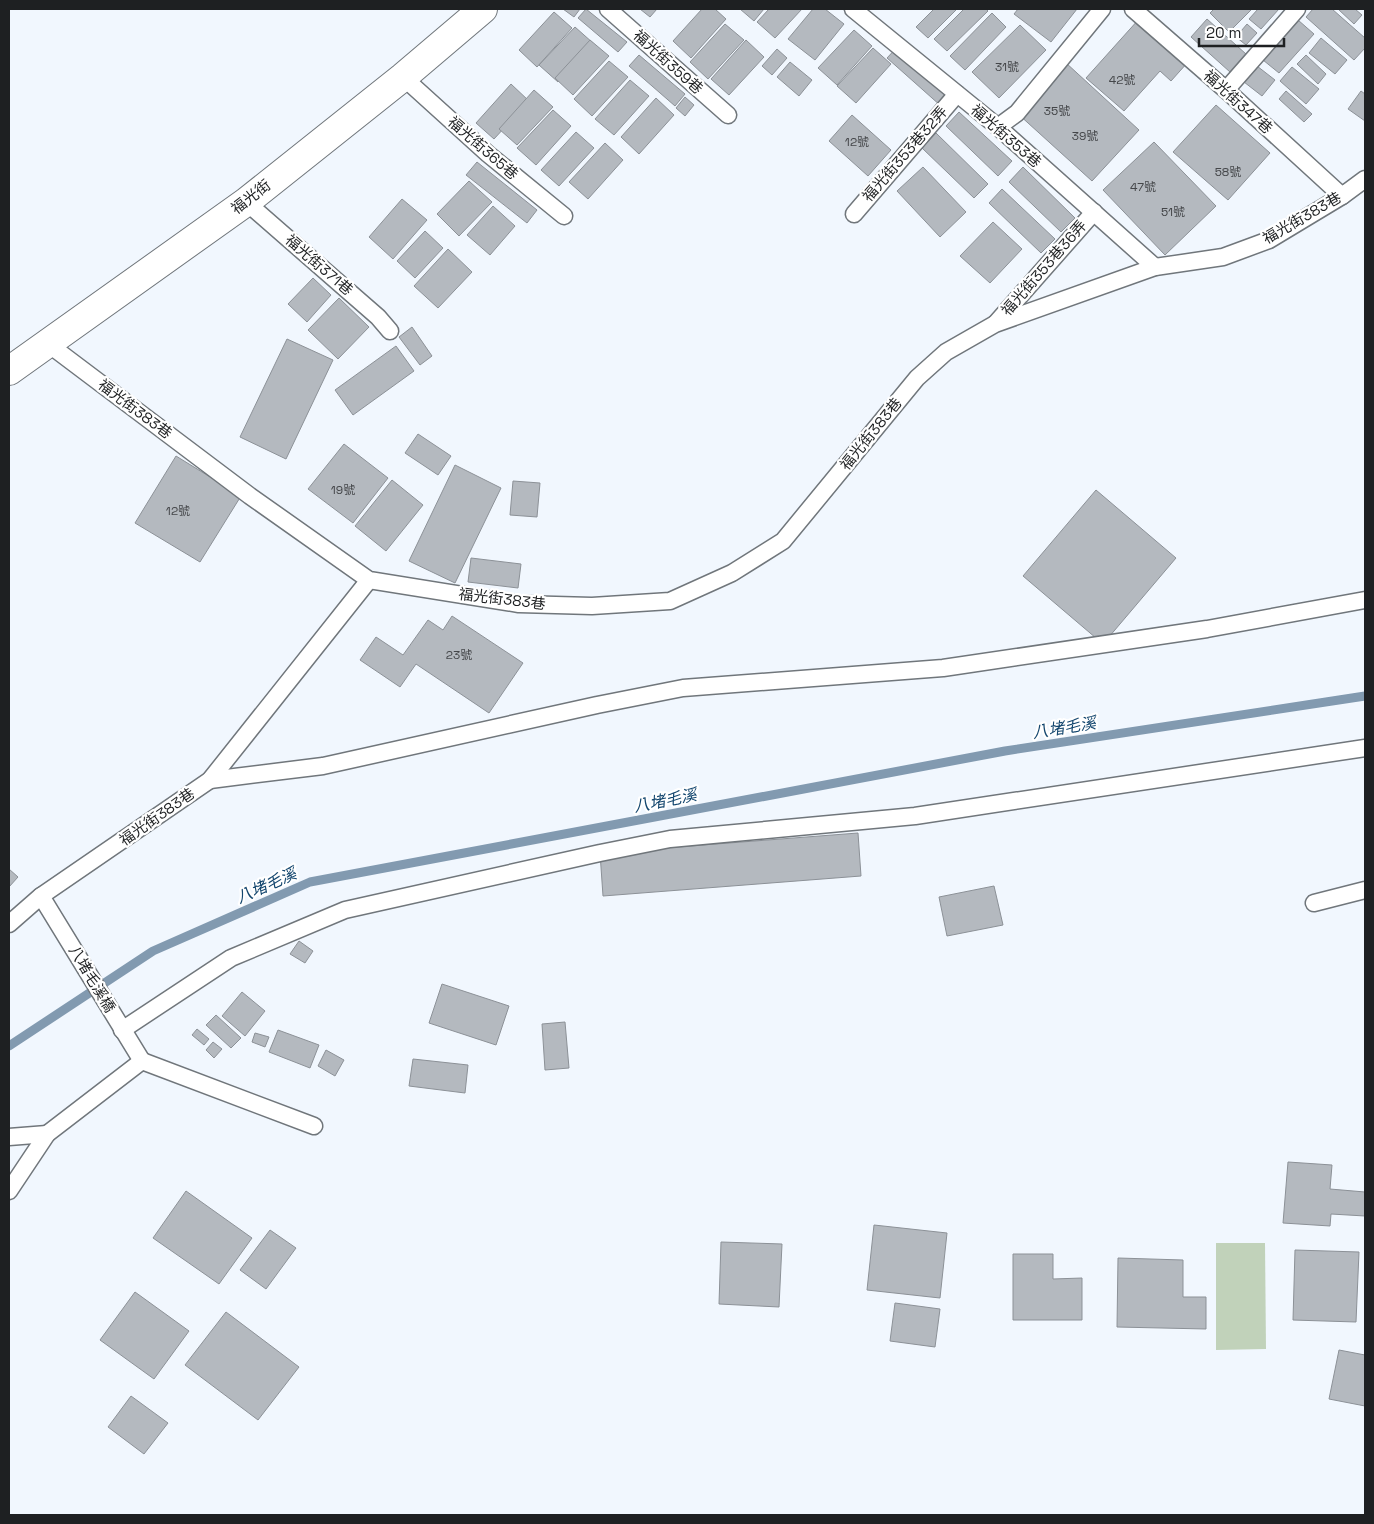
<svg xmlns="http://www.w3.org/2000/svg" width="1374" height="1524" viewBox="0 0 1374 1524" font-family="'Space Grotesk','Noto Sans TC',sans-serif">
	<rect width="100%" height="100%" fill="#f1f7fe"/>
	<polygon fill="#c1d2ba" points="1216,1243 1265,1243 1266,1349 1216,1350"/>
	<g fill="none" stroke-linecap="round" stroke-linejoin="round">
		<polyline stroke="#829ab0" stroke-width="9" points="9,1046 153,951 310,882 1005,751 1365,696"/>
	</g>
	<g fill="#b4b9bf" stroke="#8c9197">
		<polygon points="563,9 580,9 574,17"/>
		<polygon points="586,9 627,42 618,52 578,18"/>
		<polygon points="640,9 657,9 650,17"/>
		<polygon points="702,9 715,9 726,19 691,58 673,41"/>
		<polygon points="740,9 764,9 754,21"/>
		<polygon points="769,9 802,9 775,38 757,22"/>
		<polygon points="813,9 825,9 844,24 815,60 788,39"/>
		<polygon points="934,9 957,9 928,38 916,27"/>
		<polygon points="964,9 986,9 988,11 947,51 934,39"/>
		<polygon points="1018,9 1077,9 1051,42 1014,14"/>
		<polygon points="1214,9 1252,9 1229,32 1210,13"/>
		<polygon points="1258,9 1279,9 1261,29 1249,19"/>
		<polygon points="1313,9 1332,9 1365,38 1365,48 1354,60 1306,17"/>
		<polygon points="1338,9 1355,9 1362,15 1354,24"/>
		<polygon points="554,12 572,28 537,67 519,50"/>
		<polygon points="992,13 1006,27 965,70 950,56"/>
		<polygon points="1139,19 1188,62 1171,81 1160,71 1124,111 1086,78"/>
		<polygon points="1207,19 1246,54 1230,72 1191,37"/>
		<polygon points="1298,20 1314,34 1279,73 1263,60"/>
		<polygon points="725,24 744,40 708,79 690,62"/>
		<polygon points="1247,24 1257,33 1246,45 1236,37"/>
		<polygon points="1020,25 1046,50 999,98 972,72"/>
		<polygon points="575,27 593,43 558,82 539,65"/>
		<polygon points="854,30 872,46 837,85 818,68"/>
		<polygon points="1321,38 1347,60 1335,74 1309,53"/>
		<polygon points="590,40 609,56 573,95 555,78"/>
		<polygon points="746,40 764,57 729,95 711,79"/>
		<polygon points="900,44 954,91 941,106 887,58"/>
		<polygon points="873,48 891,64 856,103 837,86"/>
		<polygon points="777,49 787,58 772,75 762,66"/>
		<polygon points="639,55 685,94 675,106 629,66"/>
		<polygon points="1306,55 1326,74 1318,84 1297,64"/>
		<polygon points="609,61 628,77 592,116 574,99"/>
		<polygon points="790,62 812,80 799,96 777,77"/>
		<polygon points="1065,62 1139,130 1092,181 1017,113"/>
		<polygon points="1257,66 1275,80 1262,96 1244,82"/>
		<polygon points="1292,67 1319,89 1306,104 1280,81"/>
		<polygon points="630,80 649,96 614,135 595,119"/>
		<polygon points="511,84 529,101 494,139 476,123"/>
		<polygon points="534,90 553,107 517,145 499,129"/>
		<polygon points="1286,91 1312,114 1304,122 1279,99"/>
		<polygon points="1361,91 1365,94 1365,121 1348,109"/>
		<polygon points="685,97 694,105 685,116 676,108"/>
		<polygon points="656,98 674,115 639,154 621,137"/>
		<polygon points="1216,105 1270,153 1228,200 1173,152"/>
		<polygon points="553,110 571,126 536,165 517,148"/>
		<polygon points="959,112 1012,161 998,176 946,126"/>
		<polygon points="852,115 891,150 868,176 829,141"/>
		<polygon points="576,132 594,148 559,186 541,170"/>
		<polygon points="936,133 988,184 974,198 922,148"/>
		<polygon points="1154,142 1216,206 1165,255 1103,190"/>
		<polygon points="605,143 623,160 588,199 569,182"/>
		<polygon points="477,162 537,210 527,223 466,175"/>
		<polygon points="923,167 966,212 940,237 897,191"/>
		<polygon points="1023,167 1075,218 1061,232 1009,182"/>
		<polygon points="469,181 492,202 459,236 437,214"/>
		<polygon points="1002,189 1055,239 1041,253 989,203"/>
		<polygon points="402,199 427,220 393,259 369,237"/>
		<polygon points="493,206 515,226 490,255 467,235"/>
		<polygon points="993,222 1022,249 990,283 960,256"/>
		<polygon points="425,231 443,248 415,278 397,261"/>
		<polygon points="448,249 472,272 438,308 414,286"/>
		<polygon points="313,278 331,295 307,322 288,304"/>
		<polygon points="339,298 369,327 338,359 308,330"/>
		<polygon points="412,327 432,356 420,365 399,337"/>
		<polygon points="287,339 333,360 286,459 240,437"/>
		<polygon points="396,346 414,371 353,415 335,390"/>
		<polygon points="418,434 451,456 438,475 405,453"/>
		<polygon points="344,444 388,478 353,523 308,489"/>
		<polygon points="176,456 241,496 200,562 135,523"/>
		<polygon points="455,465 501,488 455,583 409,561"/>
		<polygon points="392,480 423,505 386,551 355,526"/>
		<polygon points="513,481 540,483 537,517 510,515"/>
		<polygon points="1096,490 1176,558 1103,644 1023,576"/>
		<polygon points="471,558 521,564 518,588 468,582"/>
		<polygon points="452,616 523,663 489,713 416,664 400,687 360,660 376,637 403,655 428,620 443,630"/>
		<polygon points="858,833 861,876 603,896 600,853"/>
		<polygon points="9,869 18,877 9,887"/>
		<polygon points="994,886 1003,925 947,936 939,897"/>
		<polygon points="299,941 313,951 305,963 290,954"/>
		<polygon points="442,984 509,1006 496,1045 429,1023"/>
		<polygon points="242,992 265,1011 245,1036 222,1016"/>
		<polygon points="216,1015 241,1038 231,1048 206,1025"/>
		<polygon points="565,1022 569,1068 545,1070 542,1024"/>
		<polygon points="197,1029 209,1039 204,1045 192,1035"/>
		<polygon points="278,1030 319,1045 310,1068 269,1052"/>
		<polygon points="255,1033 269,1037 265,1047 252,1042"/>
		<polygon points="213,1042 222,1049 214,1058 206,1050"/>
		<polygon points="326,1050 344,1060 335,1076 318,1066"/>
		<polygon points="413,1059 468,1065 465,1093 409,1086"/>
		<polygon points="1288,1162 1332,1165 1330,1189 1365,1192 1365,1216 1331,1214 1330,1226 1283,1223"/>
		<polygon points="186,1191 252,1238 219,1284 153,1238"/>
		<polygon points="874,1225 947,1233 940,1298 867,1290"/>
		<polygon points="270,1230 296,1248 266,1289 240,1270"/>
		<polygon points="721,1242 782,1244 779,1307 719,1304"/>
		<polygon points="1295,1250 1359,1252 1356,1322 1293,1320"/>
		<polygon points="1013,1254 1053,1254 1053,1279 1082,1278 1082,1320 1013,1320"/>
		<polygon points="1118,1258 1183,1260 1183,1297 1206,1297 1206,1329 1117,1327"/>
		<polygon points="135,1292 189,1331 154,1379 100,1340"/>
		<polygon points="895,1303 940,1309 935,1347 890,1341"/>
		<polygon points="226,1312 299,1367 258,1420 185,1365"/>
		<polygon points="1339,1350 1365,1355 1365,1406 1329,1399"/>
		<polygon points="131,1396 168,1423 144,1454 108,1427"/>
	</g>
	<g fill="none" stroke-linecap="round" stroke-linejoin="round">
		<g stroke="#70767b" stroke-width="19">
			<g id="service">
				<polyline points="608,9 728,115"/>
				<polyline points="853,9 998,127 1155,267"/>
				<polyline points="1133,9 1226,90 1342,196"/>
				<polyline points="403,77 488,154 564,216"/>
				<polyline points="1226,90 1297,9"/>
				<polyline points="998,127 1017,113 1102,9"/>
				<polyline points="246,202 378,317 390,331"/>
				<polyline points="854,214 957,94"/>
				<polyline points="996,323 1094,212"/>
				<polyline points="47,343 250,496 369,580 519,604 592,606 670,601 732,573 783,541 917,378 946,352 995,324 1155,267 1223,257 1269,240 1342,196 1365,179"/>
				<polyline points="210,780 323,766 597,705 683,688 943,668 1207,629 1365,600"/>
				<polyline points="41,896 142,1061"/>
				<polyline points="1314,903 1365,890"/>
				<polyline points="9,924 41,896 210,780 369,580"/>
				<polyline points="122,1030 231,958 345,910 600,853 670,839 915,816 1365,748"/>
				<polyline points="142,1061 314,1126"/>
				<polyline points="9,1137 47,1134"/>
				<polyline points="9,1191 47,1134 142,1061"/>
			</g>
		</g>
		<g stroke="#70767b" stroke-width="30">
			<polyline id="minor" points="9,371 246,202 403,77 483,9"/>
		</g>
		<use href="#service" stroke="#fff" stroke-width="16"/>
		<use href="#minor" stroke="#fff" stroke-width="28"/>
	</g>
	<g text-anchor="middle" stroke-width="4.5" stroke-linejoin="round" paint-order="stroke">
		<g font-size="12" fill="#444649">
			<text x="1007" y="71">31號</text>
			<text x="1122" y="84">42號</text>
			<text x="1057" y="115">35號</text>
			<text x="1085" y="140">39號</text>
			<text x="857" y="146">12號</text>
			<text x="1228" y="176">58號</text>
			<text x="1143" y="191">47號</text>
			<text x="1173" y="216">51號</text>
			<text x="343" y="494">19號</text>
			<text x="178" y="515">12號</text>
			<text x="459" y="659">23號</text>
		</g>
		<g font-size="15" fill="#1e2022" stroke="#fff">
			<text transform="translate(668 62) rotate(42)" y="5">福光街359巷</text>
			<text transform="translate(1238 102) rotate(42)" y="5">福光街347巷</text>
			<text transform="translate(1006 136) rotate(41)" y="5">福光街353巷</text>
			<text transform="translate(483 148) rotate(41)" y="5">福光街365巷</text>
			<text transform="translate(905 154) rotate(-49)" y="5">福光街353巷32弄</text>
			<text transform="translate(251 197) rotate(-38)" y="5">福光街</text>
			<text transform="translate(1302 218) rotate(-30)" y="5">福光街383巷</text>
			<text transform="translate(319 265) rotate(41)" y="5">福光街371巷</text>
			<text transform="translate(1044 268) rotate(-49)" y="5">福光街353巷36弄</text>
			<text transform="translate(135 409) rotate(37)" y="5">福光街383巷</text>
			<text transform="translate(871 434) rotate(-51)" y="5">福光街383巷</text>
			<text transform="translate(502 599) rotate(7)" y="5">福光街383巷</text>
			<text transform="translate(157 817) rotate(-35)" y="5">福光街383巷</text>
			<text transform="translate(92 979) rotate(59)" y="5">八堵毛溪橋</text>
		</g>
		<g font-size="16" font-style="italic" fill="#13466e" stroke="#fff">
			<text transform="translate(1064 727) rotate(-9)" y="6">八堵毛溪</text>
			<text transform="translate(665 800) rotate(-11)" y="6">八堵毛溪</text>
			<text transform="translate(266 885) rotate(-24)" y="6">八堵毛溪</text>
		</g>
	</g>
	<rect width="1374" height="1524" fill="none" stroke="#1e2022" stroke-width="20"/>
	<path d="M1199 38v8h85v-8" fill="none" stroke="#1e2022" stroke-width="2.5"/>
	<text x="1206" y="38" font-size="15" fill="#1e2022" stroke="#ffffff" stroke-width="4" paint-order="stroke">20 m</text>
</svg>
